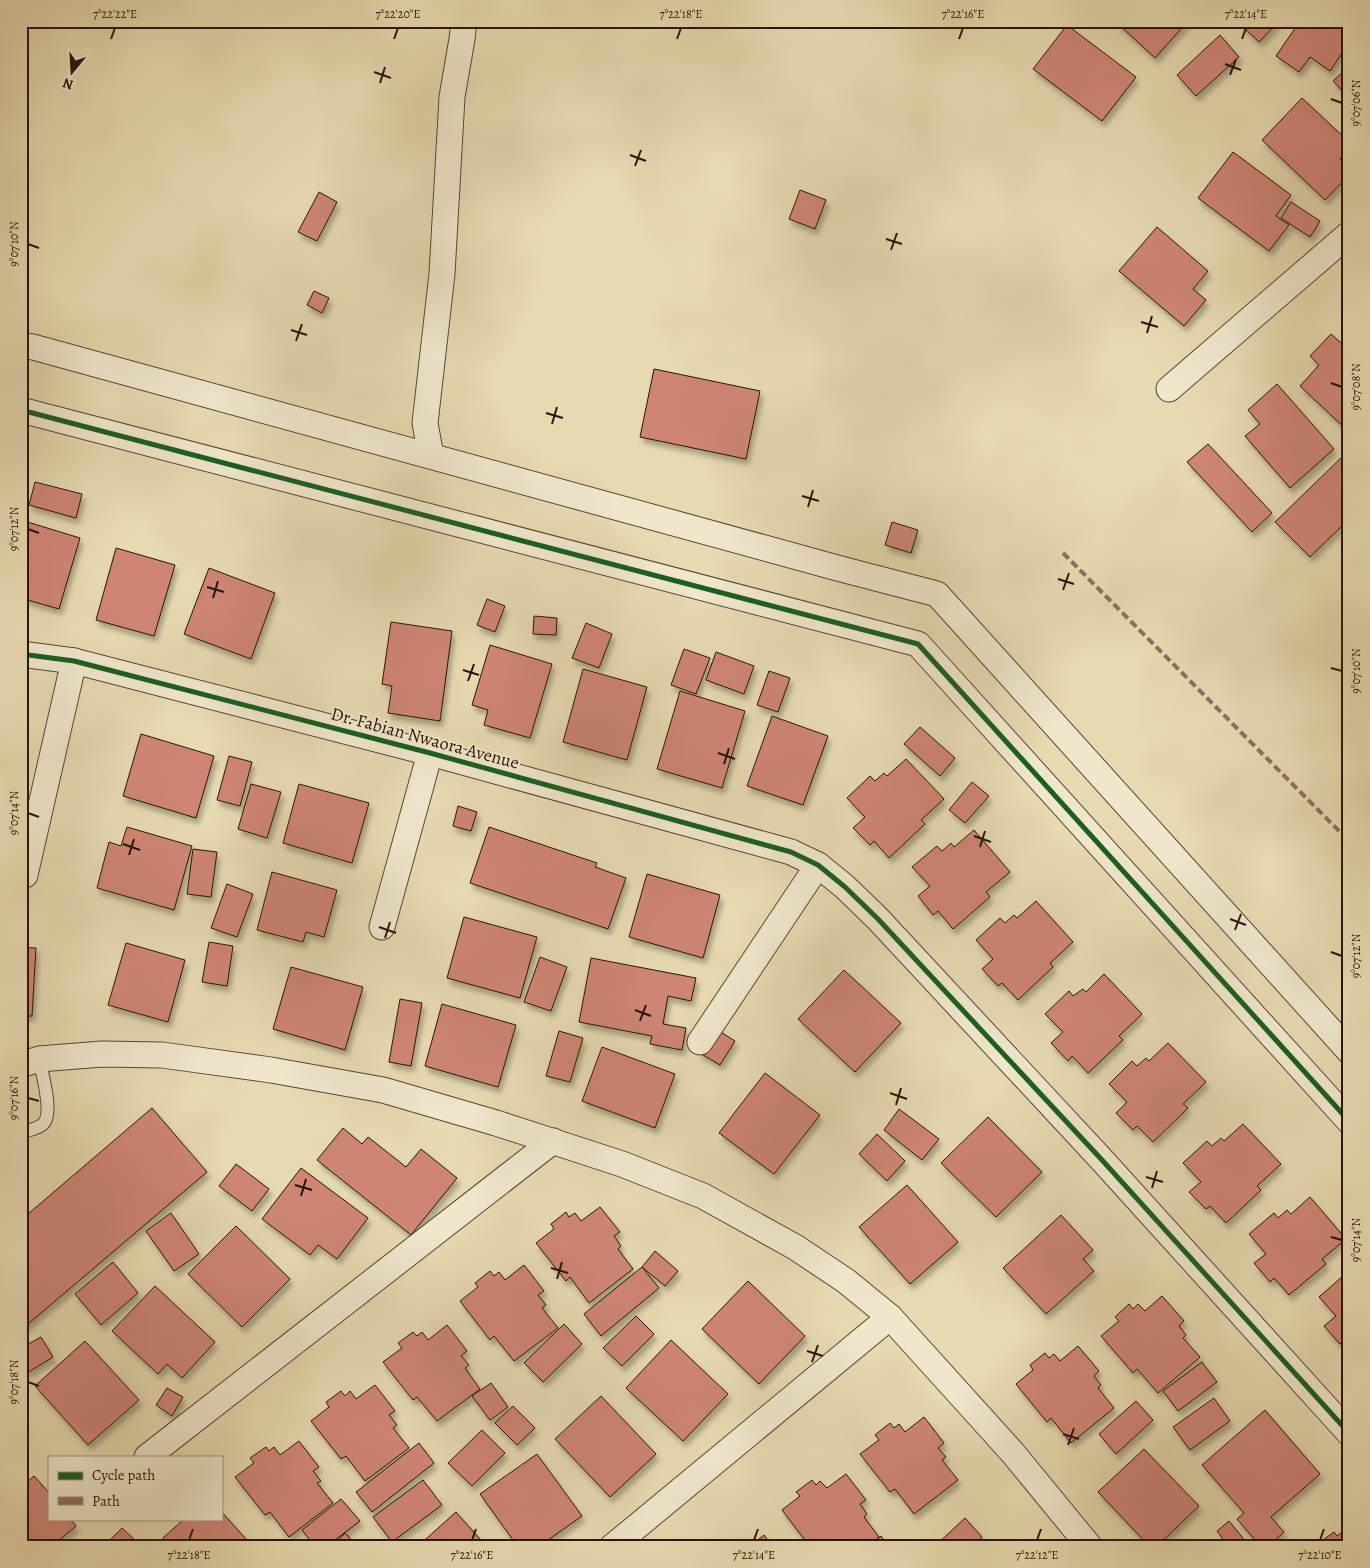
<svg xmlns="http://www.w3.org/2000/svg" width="1370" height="1568" viewBox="0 0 1370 1568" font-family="Alegreya,serif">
	<defs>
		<filter id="shadow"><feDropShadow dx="3" dy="5.5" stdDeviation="2.5" flood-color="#0004"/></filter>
	</defs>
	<rect width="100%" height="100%" fill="#e7d9b0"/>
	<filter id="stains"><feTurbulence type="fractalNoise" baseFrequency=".004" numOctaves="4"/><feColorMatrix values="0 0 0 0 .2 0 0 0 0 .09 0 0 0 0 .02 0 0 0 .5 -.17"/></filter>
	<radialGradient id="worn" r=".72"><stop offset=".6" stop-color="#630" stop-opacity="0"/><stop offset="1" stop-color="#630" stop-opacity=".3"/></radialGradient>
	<g fill="#ce8575" stroke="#291407" filter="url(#shadow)">
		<polygon points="1115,21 1188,21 1155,58"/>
		<polygon points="1243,21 1279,21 1259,42 1240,24"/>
		<polygon points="1300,21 1341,21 1349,27 1349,43 1330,71 1310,57 1299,72 1276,56"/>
		<polygon points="1067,25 1136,77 1102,121 1033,69"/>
		<polygon points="1220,35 1239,57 1196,96 1177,75"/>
		<polygon points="1349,66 1349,98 1333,81"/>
		<polygon points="1302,98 1349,142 1349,150 1340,159 1349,167 1349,175 1325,200 1262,140"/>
		<polygon points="1233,152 1291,195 1276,216 1289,225 1269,251 1198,198"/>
		<polygon points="800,190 826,200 815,229 789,219"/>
		<polygon points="319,192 337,202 317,241 298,232"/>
		<polygon points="1291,202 1320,221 1310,237 1281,218"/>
		<polygon points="1157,227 1208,271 1193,289 1206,300 1184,326 1119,271"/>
		<polygon points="314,291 329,298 322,313 307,305"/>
		<polygon points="1331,334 1349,350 1349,432 1300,386 1319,365 1310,356"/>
		<polygon points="654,369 760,391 746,459 640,437"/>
		<polygon points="1277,384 1334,449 1290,488 1245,436 1260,424 1248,410"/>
		<polygon points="1208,444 1272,513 1252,532 1187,462"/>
		<polygon points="1344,455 1349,459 1349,519 1310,557 1275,522"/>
		<polygon points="35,482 82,494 76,518 29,505"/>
		<polygon points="21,520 80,538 59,609 21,598"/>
		<polygon points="892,522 918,530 911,553 885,545"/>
		<polygon points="116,548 175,565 154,636 96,620"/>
		<polygon points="209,568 275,593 251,659 184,634"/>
		<polygon points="487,599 505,606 495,632 477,625"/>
		<polygon points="534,616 557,618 556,635 533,634"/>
		<polygon points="391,622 452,631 440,721 388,713 392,686 382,684"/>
		<polygon points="586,623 612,634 599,668 572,658"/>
		<polygon points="490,645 552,664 530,738 484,725 488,710 472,705"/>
		<polygon points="684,649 710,658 696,694 671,685"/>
		<polygon points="716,652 754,666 744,694 706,680"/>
		<polygon points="583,669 647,687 627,760 563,742"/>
		<polygon points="769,671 790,678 778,712 757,705"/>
		<polygon points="680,691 745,711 722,788 657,769"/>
		<polygon points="772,716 828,736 803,805 747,786"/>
		<polygon points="920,727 955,758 940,776 904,744"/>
		<polygon points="141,734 214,756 196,818 123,796"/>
		<polygon points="229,756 252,762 240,806 217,800"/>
		<polygon points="906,759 944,799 921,820 925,824 889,858 874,841 870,845 853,828 865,817 847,798 870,776 875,781 884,773 887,776"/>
		<polygon points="972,782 989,796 965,823 949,810"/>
		<polygon points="251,784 281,792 267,838 238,829"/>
		<polygon points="299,784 369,803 352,863 283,843"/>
		<polygon points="458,806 477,812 471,831 453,826"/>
		<polygon points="127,827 192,846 174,910 97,888 109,842 121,846"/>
		<polygon points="489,827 597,863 595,867 626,878 608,929 470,883"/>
		<polygon points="974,830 1010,872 986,892 990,897 953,929 938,911 933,915 918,896 930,886 912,867 937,846 942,851 951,843 954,847"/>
		<polygon points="193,849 217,852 211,897 187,894"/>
		<polygon points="272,872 337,890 324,937 306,932 303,942 257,930"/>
		<polygon points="647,874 720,895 703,958 629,937"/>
		<polygon points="227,884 253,894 237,937 211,928"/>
		<polygon points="1036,901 1073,942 1050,963 1053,967 1018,1000 1002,983 998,986 982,969 993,959 976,940 1000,918 1005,923 1014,915 1017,918"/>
		<polygon points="464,917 537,937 520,998 447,978"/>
		<polygon points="209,942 233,946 227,986 202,982"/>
		<polygon points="126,943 185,960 168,1022 108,1005"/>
		<polygon points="21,947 36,948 32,1016 21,1016"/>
		<polygon points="540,957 567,967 551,1011 524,1002"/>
		<polygon points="591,958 696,978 691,1001 668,996 663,1024 686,1028 682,1050 650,1044 652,1036 579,1022"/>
		<polygon points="291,967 363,987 345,1050 273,1029"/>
		<polygon points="844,970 901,1023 855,1072 798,1019"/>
		<polygon points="1104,974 1142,1014 1119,1036 1123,1040 1088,1073 1072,1056 1068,1061 1051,1043 1063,1032 1045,1014 1069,991 1073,996 1083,989 1086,992"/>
		<polygon points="400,999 422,1003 411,1066 389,1062"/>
		<polygon points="442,1004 516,1025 498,1087 425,1066"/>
		<polygon points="713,1027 735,1041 720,1065 698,1052"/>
		<polygon points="559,1031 583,1038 570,1082 546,1076"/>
		<polygon points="1168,1043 1206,1082 1183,1104 1188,1108 1153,1142 1137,1126 1133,1130 1116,1113 1127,1102 1109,1084 1132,1061 1137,1066 1146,1058 1149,1061"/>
		<polygon points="602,1047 675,1074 655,1128 582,1101"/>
		<polygon points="765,1073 820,1115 774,1174 719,1133"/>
		<polygon points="152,1108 207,1172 21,1330 21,1220"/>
		<polygon points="899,1109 939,1139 922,1160 884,1130"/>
		<polygon points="988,1117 1042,1172 996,1217 941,1163"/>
		<polygon points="1243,1124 1281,1164 1257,1186 1261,1190 1226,1223 1210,1206 1206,1209 1189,1192 1201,1182 1183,1163 1207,1141 1212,1146 1221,1138 1224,1141"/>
		<polygon points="343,1128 362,1144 368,1137 406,1167 421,1149 457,1178 411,1235 317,1160"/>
		<polygon points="877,1134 905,1161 887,1181 859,1154"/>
		<polygon points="236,1164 269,1189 252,1211 219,1186"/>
		<polygon points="301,1168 368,1218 337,1259 318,1245 310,1255 262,1219"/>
		<polygon points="907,1185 958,1242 910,1284 859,1227"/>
		<polygon points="1310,1197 1346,1239 1322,1259 1326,1264 1289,1295 1274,1278 1270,1282 1254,1263 1266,1254 1249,1234 1274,1213 1278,1218 1287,1210 1291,1214"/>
		<polygon points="600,1207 620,1232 614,1236 621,1246 618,1249 633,1269 589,1303 570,1277 566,1281 536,1243 554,1229 551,1224 566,1212 569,1217 575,1213 581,1221"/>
		<polygon points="171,1213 199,1254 174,1271 146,1231"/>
		<polygon points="1061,1215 1093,1250 1083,1259 1094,1271 1046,1314 1003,1268"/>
		<polygon points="236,1226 290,1279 242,1327 188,1274"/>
		<polygon points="655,1251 678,1271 665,1286 642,1267"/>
		<polygon points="113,1262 138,1293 101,1325 75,1294"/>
		<polygon points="524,1265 544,1291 538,1295 546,1305 542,1308 558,1328 514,1361 494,1336 490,1340 460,1301 478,1287 475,1283 490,1271 494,1276 499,1272 505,1280"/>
		<polygon points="642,1267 659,1288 601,1336 584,1314"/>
		<polygon points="1344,1275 1349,1280 1349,1345 1344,1341 1340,1344 1324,1326 1336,1316 1319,1297"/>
		<polygon points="748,1281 805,1336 759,1384 702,1329"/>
		<polygon points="155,1286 215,1342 182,1378 167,1364 158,1374 112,1331"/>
		<polygon points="1162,1296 1184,1321 1179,1326 1186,1335 1183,1338 1200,1357 1158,1393 1137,1369 1133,1373 1101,1336 1119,1321 1115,1317 1129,1304 1133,1309 1138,1304 1145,1311"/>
		<polygon points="636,1316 654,1334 622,1366 603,1348"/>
		<polygon points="564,1324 582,1344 543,1382 524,1363"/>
		<polygon points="447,1325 467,1351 461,1356 469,1365 465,1368 480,1389 437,1421 417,1397 413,1400 383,1362 402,1348 398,1343 413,1332 417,1336 422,1332 428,1340"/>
		<polygon points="41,1337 53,1357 27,1373 21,1364 21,1348"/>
		<polygon points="671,1340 728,1394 683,1441 626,1388"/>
		<polygon points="85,1341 139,1400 88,1445 35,1386"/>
		<polygon points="1078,1346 1099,1371 1094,1376 1101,1385 1098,1388 1114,1408 1071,1443 1051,1418 1047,1422 1016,1384 1033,1370 1030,1365 1045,1353 1049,1358 1054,1354 1060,1361"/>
		<polygon points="1202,1362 1217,1382 1178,1411 1163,1391"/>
		<polygon points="491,1383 508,1407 490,1420 472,1396"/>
		<polygon points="375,1385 395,1411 389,1415 397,1425 393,1428 409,1448 365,1481 346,1456 341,1459 311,1421 329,1407 326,1402 341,1391 345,1396 350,1391 356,1399"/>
		<polygon points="167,1388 183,1397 172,1416 156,1405"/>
		<polygon points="601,1396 656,1454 610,1497 555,1439"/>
		<polygon points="1214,1398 1230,1421 1190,1450 1173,1427"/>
		<polygon points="1136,1401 1153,1420 1116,1454 1099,1434"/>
		<polygon points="513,1406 535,1428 517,1445 495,1423"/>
		<polygon points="1265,1410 1320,1474 1271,1517 1284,1532 1267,1547 1261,1547 1237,1519 1244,1513 1202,1465"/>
		<polygon points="924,1417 944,1443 938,1448 946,1457 942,1460 958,1480 914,1514 895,1489 890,1492 860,1454 879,1440 875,1435 890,1423 894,1428 899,1424 905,1432"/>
		<polygon points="482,1430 505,1453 472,1486 448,1463"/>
		<polygon points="299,1441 319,1467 313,1471 321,1481 317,1483 333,1503 289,1537 270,1512 265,1515 235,1477 254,1463 250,1458 266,1447 269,1451 274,1447 280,1455"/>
		<polygon points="419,1443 434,1463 372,1512 356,1492"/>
		<polygon points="1144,1449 1199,1506 1156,1547 1150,1547 1098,1492"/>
		<polygon points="537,1454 582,1516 538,1547 518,1547 480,1494"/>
		<polygon points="846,1474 866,1500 860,1504 867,1514 864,1517 879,1537 867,1547 817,1547 816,1545 810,1547 782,1510 800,1496 796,1492 812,1480 816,1485 820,1481 827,1488"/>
		<polygon points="34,1476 49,1493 49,1519 70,1519 76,1526 51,1547 21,1547 21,1487"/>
		<polygon points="423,1480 442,1505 392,1542 373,1517"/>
		<polygon points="341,1499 360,1521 326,1547 315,1547 302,1530"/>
		<polygon points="221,1511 253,1547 171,1547 163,1538 184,1519 221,1519"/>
		<polygon points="456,1512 487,1547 417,1547"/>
		<polygon points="965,1518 982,1537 971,1547 934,1547"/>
		<polygon points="1229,1521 1250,1547 1229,1547 1217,1531"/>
		<polygon points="122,1528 142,1547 103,1547"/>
		<polygon points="1334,1532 1337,1536 1342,1532 1349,1540 1349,1547 1321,1547 1319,1543"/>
		<polygon points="345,1533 358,1547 331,1547"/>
		<polygon points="764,1535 773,1547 749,1547"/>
		<polygon points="881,1536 889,1547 867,1547"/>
	</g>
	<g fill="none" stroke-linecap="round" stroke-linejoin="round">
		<g stroke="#584531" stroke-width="14">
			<path id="lane" d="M21,1133c7,-3 17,-4 22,-9 11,-10 -1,-51 -4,-65"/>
		</g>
		<g stroke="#584531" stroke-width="27">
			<g id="street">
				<polyline points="21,345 33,347 841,569 937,594 1349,1051"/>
				<polyline points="1169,389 1349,234"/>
				<polyline points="21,410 918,644 1349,1121"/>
				<polyline points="431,456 425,423 442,274 452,97 462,39 464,21"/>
				<polyline points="21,654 74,661 430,753 791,852 818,865 845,887 878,919 1102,1160 1349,1433"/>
				<polyline points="25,875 74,661"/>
				<polyline points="382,927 430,753"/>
				<polyline points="700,1042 818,865"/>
				<polyline points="21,1065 39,1059 102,1054 162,1055 271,1070 383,1090 496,1123 622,1164 703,1196 795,1247 846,1281 890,1317 1012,1452 1090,1547"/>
				<polyline points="147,1457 553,1141"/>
				<polyline points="612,1547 890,1317"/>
			</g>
		</g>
		<use href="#lane" stroke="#efe6cc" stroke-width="12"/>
		<use href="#street" stroke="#efe6cc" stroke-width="25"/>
		<polyline stroke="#8d6e63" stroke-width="4" stroke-dasharray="8 4" stroke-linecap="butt" points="1063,553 1349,841"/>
		<g stroke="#efe6cc" stroke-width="8">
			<g id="cycleway">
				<polyline points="21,410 918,644 1349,1121"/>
				<polyline points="21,654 74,661 430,753 791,852 818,865 845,887 878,919 1102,1160 1349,1433"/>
			</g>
		</g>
		<use href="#cycleway" stroke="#1b5e20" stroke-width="5"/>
	</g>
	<path fill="none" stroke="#291407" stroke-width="2" d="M111,39l4,-11M394,39l4,-11M677,39l4,-11M959,39l4,-11M1242,39l4,-11M1225,64l16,6M374,72l17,6M1230,75l6,-16M380,83l5,-16M1331,99l11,4M630,155l16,6M635,166l6,-16M886,239l16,5M28,244l11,4M891,250l6,-17M1141,322l17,5M291,330l16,5M1147,333l5,-17M296,341l6,-17M1331,383l11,4M546,413l17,5M552,424l5,-17M802,496l17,5M808,507l5,-17M28,529l11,4M1058,579l16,5M207,587l17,5M1063,590l6,-17M213,598l5,-17M1331,668l11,3M463,670l16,5M468,681l6,-17M718,753l17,6M724,764l5,-16M28,813l11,4M974,836l17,6M123,844l17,6M980,847l5,-16M129,855l5,-16M1230,919l16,6M379,927l17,6M1235,930l6,-16M385,938l5,-16M1331,952l11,4M635,1010l16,6M640,1021l6,-16M890,1093l17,6M28,1098l11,3M896,1105l5,-17M1146,1177l17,5M295,1185l17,5M1152,1188l5,-17M301,1196l5,-17M1331,1237l11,3M551,1268l17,5M557,1279l5,-17M807,1351l16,5M812,1362l6,-17M28,1382l11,4M1063,1434l16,5M1068,1445l6,-17M189,1540l4,-11M472,1540l4,-11M754,1540l4,-11M1037,1540l4,-11M1320,1540l4,-11"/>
	<g text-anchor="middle" stroke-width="4" stroke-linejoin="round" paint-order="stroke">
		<g font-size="18" fill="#291407" stroke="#efe6cc">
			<text transform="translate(425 738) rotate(15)" y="6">Dr. Fabian Nwaora Avenue</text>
		</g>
	</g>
	<rect width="1370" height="1568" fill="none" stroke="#e7d9b0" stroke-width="55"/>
	<rect x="48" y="1456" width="175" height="65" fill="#efe6cc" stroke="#a0927d"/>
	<rect x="58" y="1472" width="25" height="8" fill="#1b5e20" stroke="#a0927d"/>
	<text x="92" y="1480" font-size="15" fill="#291407">Cycle path</text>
	<rect x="58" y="1497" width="25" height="8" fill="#8d6e63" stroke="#a0927d"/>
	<text x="92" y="1506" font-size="15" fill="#291407">Path</text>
	<g transform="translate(72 72) rotate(198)" stroke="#efe6cc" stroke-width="4" paint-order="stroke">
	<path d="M0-4L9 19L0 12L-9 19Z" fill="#291407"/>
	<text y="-8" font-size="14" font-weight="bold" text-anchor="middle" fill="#291407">N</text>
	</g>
	<rect x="28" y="28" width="1314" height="1512" fill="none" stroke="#291407" stroke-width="2"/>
	<g font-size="12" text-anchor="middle" fill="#291407">
		<text x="115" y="18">7°22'22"E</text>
		<text x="398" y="18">7°22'20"E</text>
		<text x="681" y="18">7°22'18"E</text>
		<text x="963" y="18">7°22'16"E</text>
		<text x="1246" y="18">7°22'14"E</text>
		<text transform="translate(1356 103) rotate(-90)" y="4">9°07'06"N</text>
		<text transform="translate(14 244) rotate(-90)" y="4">9°07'10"N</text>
		<text transform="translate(1356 387) rotate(-90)" y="4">9°07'08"N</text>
		<text transform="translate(14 529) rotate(-90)" y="4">9°07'12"N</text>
		<text transform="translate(1356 671) rotate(-90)" y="4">9°07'10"N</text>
		<text transform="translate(14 813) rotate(-90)" y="4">9°07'14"N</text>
		<text transform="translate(1356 956) rotate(-90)" y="4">9°07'12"N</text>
		<text transform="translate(14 1098) rotate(-90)" y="4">9°07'16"N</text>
		<text transform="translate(1356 1240) rotate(-90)" y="4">9°07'14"N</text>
		<text transform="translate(14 1382) rotate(-90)" y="4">9°07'18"N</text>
		<text x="189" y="1559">7°22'18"E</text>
		<text x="472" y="1559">7°22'16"E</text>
		<text x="754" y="1559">7°22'14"E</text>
		<text x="1037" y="1559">7°22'12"E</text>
		<text x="1320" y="1559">7°22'10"E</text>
	</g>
	<rect width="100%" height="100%" filter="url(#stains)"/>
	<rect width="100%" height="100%" fill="url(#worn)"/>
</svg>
